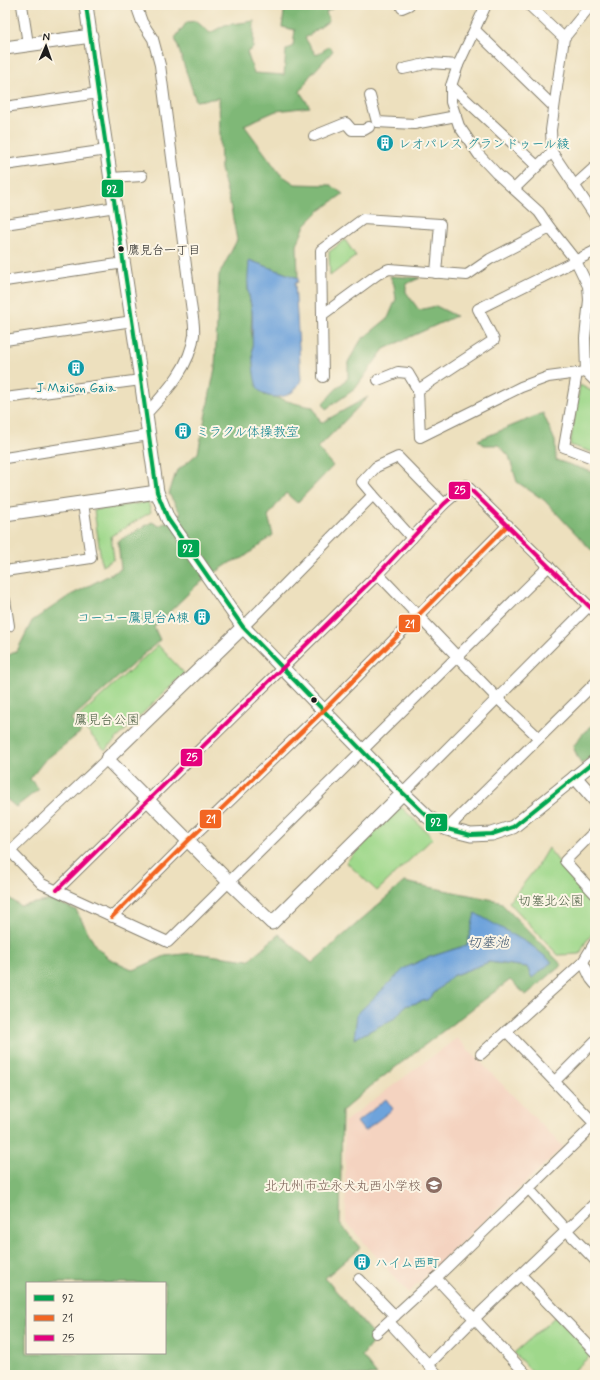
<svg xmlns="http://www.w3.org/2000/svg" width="600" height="1380" viewBox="0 0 600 1380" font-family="Mynerve,'Klee One',sans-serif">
	<rect width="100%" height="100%" fill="#fcf5e5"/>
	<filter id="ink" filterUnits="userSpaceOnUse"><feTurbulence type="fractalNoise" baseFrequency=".025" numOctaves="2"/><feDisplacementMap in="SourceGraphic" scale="8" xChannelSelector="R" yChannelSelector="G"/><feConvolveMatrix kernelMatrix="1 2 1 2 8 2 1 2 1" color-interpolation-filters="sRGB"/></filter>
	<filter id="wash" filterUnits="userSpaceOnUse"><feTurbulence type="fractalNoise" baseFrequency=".012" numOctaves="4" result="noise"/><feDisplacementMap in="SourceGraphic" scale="16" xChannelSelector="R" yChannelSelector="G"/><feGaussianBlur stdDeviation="0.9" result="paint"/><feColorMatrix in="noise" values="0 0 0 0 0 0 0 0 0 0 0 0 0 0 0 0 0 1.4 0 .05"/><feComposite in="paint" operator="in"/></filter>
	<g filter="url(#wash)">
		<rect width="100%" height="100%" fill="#ede0be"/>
		<polygon fill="#f4d3c0" points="457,1038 563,1147 408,1293 346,1222 344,1122"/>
		<g fill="#9fd88b" stroke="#5e7a54">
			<polygon points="345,240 356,256 330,276 329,252"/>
			<polygon points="580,385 595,393 595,453 570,445"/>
			<polygon points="148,502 151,512 111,536 114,559 102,566 94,510"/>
			<polygon points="158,645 184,673 105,750 76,719"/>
			<polygon points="401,807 433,838 377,891 346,862"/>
			<polygon points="548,848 563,867 595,901 595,930 585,943 580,954 558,955 509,902 536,868"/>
			<polygon points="556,1316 592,1354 569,1375 535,1375 514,1353"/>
		</g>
		<g fill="#7fb877" stroke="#4e6a4a" fill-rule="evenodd">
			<path d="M285,5h54l-13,7 3,9 -24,17 11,17 14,-9 3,5 -24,26 -9,15 10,15 -34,4 -32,14 36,49 15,10 36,1 12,9 -24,17 -14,14 -8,20 1,33 -49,-18 -1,30 4,22 -1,19 13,64c17,3 32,10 49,12l8,16 47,-26 -50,51 15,18 -36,37 -11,-10 -18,23 5,19 -30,23 -12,4 -34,23 -43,42 6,13 -89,79 10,13 -37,29 -14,18 9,10 -23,18 -11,-9v-141l12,-6 15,-30 37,-25 52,-27 -3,-28 34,-19 7,4 22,-12 -12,-20 7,-22 22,-19 17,-85 4,-93 18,-35 -7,-37 -9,-34 -2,-71 -23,3 -21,-63 12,-16 9,-1 14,12 15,-8 29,-4 -1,27 -6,4 7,21 30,2 2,-25 7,-4 2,-16 -13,-3z"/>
			<polygon points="390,276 420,278 406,284 406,292 419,310 436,306 456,316 384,349 355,389 326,409 323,404 334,391 348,378 348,362 361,340 388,318 396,299 394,285"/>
			<polygon points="543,413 555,441 556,460 595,473 595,554 544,500 517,482 509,456 498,445 484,445 478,440"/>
			<polygon points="595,723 595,755 581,764 573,747 583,733"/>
			<path d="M404,882l95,19 63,64 -36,30 -16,-15 -139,106 -29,25 -2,112 20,25 -35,30 51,60 -14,18 15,19h-372v-480l15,11 32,-6 24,10 19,35 13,13 26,12 31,-14 28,-3 56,7 30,-26 33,29zM467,945l85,17 -25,5 -38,-5 -37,14 -25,24 -22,6v-38l22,-10zM27,1283h138v70h-138z"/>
		</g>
		<g fill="#6ea3db" stroke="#45607c">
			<path d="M249,260l49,18v4l-3,1 6,97c-5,10 -10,16 -23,17 -6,0 -15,-1 -19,-7 -9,-12 -6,-62 -7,-79 -1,-8 -4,-16 -4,-24 -1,-9 1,-18 1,-27z"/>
			<polygon points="475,913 531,945 552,962 532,978 527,967 489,962 452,976 427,1000 405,1006 395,1018 354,1039 357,1014 405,968 427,958 467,945"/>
			<polygon points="386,1099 393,1109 364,1131 357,1122"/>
		</g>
	</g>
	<g filter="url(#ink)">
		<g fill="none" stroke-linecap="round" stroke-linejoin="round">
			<g stroke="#847e6d" stroke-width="12">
				<g id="minor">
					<polyline points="22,5 28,44"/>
					<path d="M136,5l6,17 11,17 7,26 31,239c1,9 4,21 3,31 -4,32 -27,56 -48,79"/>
					<polyline points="486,5 458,65 451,86 451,102 459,126 479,155 496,173 539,212 550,228 576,261 588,286 589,300 585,338 586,372 595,381"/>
					<polyline points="529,5 564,38"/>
					<polyline points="591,5 564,38 551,130 552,152 595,216"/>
					<polyline points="402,8 409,5"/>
					<polyline points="475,30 554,107"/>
					<polyline points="403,69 430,63 458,65"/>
					<polyline points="451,86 537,166"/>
					<polyline points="370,96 377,122 414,124 456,116"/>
					<polyline points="5,107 98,93"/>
					<polyline points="314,136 346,123 352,130 364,130 369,127"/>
					<polyline points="5,165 107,150"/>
					<polyline points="111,178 142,176"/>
					<polyline points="574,186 595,167"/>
					<polyline points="514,189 552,152"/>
					<polyline points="5,224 116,207"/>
					<polyline points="5,281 124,263"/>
					<polyline points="322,315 321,250 363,219 440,224 436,273"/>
					<polyline points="5,340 133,321"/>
					<polyline points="586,372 548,377 521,387 420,437 418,390 494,340 478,309 595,251"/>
					<polyline points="577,373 564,447 595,459"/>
					<polyline points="323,377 322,315 378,274 389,269 467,275 490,259 550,228"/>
					<polyline points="378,380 398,372 408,373 418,390"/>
					<polyline points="5,398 141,380"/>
					<polyline points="5,458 149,435"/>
					<polyline points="373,495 362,482 376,467 398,457 444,504"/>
					<polyline points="5,571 91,558 83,503"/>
					<polyline points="378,574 497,698 539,738"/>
					<polyline points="5,600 9,626 5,627"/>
					<polyline points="243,627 373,495 412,538"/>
					<polyline points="107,759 10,851 42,884 168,942 549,566"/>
					<polyline points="403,793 589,606"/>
					<polyline points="447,829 595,683"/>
					<polyline points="595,831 565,861 595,894"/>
					<polyline points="57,890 378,574 444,504 466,485 595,612"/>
					<polyline points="112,917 188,841 323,711 508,525"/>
					<polyline points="595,942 583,962 591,979 595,984"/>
					<polyline points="506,1031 595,1124"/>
					<polyline points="481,1054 583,962"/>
					<polyline points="555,1081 595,1041"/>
					<polyline points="528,1188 566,1230 595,1260"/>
					<polyline points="521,1275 595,1352"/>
					<polyline points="436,1278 527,1375"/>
					<polyline points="359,1279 395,1316"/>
					<polyline points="389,1322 438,1375"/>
					<polyline points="376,1333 436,1278 595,1124"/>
					<polyline points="428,1365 474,1319 595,1203"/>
				</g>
			</g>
			<g stroke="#847e6d" stroke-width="15">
				<g id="tertiary">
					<polyline points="86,5 98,93 141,380 157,492 168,519 243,627 403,793 428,817 447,829 471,835 492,834 513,827 595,761"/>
					<polyline points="5,48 91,36"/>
					<polyline points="5,514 157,492"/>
					<polyline points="243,627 107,759 229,882 272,923 403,793"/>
					<polyline points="575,777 595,800"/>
				</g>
			</g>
			<use href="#minor" stroke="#fff" stroke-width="10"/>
			<use href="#tertiary" stroke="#fff" stroke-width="13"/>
			<g stroke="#fcf5e5" stroke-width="7">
				<polyline id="bus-1" points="86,5 98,93 141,380 157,492 168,519 243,627 403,793 428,817 447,829 471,835 492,834 513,827 595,761"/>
			</g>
			<g stroke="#fcf5e5" stroke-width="7">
				<polyline id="bus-2" points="112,917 188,841 323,711 508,525"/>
			</g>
			<g stroke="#fcf5e5" stroke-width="7">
				<polyline id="bus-3" points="57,890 378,574 444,504 466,485 595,612"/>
			</g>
			<use href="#bus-1" stroke="#00a651" stroke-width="4"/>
			<use href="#bus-2" stroke="#f26522" stroke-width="4"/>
			<use href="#bus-3" stroke="#e5007d" stroke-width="4"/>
		</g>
	</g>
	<defs>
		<g id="building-disc" transform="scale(0.9)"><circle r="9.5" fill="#0f9aa8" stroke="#fcf5e5"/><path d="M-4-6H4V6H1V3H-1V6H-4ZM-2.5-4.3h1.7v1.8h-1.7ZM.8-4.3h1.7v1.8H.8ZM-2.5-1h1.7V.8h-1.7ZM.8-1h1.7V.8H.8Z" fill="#fff"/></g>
		<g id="school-disc" transform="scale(0.9)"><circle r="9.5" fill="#8d6e63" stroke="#fcf5e5"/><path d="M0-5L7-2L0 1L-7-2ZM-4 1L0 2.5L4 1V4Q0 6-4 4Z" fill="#fff"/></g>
	</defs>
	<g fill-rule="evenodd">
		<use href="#building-disc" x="385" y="143"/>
		<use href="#building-disc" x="76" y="368"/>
		<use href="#building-disc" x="183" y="431"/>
		<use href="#building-disc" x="202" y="617"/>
		<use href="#school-disc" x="434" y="1185"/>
		<use href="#building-disc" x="362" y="1262"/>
	</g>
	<g fill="#1c1c1c" stroke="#fcf5e5" stroke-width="1.5">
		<circle cx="121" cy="249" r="3.5"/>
		<circle cx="314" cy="700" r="3.5"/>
	</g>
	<g text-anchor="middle" stroke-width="4" stroke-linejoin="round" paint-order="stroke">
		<g font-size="12" fill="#1c1c1c" stroke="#fcf5e5" text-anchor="start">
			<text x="128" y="254">鷹見台一丁目</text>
		</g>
		<g font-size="13" fill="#0d838f" stroke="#fcf5e5" text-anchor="start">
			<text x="398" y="148">レオパレス グランドゥール綾</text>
			<text x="76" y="392" text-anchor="middle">J Maison Gaia</text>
			<text x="196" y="436">ミラクル体操教室</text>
			<text x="189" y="622" text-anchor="end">コーユー鷹見台A棟</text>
			<text x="375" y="1267">ハイム西町</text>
		</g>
		<g font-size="13" fill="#4a5e43" stroke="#fcf5e5">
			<text x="107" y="724">鷹見台公園</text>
			<text x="551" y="905">切塞北公園</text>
		</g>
		<g font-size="13" fill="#785e54" stroke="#fcf5e5" text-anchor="end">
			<text x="421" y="1190">北九州市立永犬丸西小学校</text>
		</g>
		<g font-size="14" font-style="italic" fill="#415972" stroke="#fcf5e5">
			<text x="488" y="947">切塞池</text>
		</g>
	</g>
	<g stroke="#fcf5e5" stroke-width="1.5">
		<rect x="101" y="179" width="23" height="19" rx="4" fill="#00a651"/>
		<rect x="448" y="481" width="23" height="19" rx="4" fill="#e5007d"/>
		<rect x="177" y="539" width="23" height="19" rx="4" fill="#00a651"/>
		<rect x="398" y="614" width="23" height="19" rx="4" fill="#f26522"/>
		<rect x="180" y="748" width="23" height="19" rx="4" fill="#e5007d"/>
		<rect x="199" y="809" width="23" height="20" rx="4" fill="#f26522"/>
		<rect x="425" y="813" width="23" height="19" rx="4" fill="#00a651"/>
	</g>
	<g font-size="11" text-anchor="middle" font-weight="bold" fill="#fff">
		<text x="112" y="193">92</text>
		<text x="460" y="494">25</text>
		<text x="188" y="552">92</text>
		<text x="410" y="628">21</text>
		<text x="192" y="761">25</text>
		<text x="211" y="823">21</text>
		<text x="436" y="826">92</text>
	</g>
	<rect width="600" height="1380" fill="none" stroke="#fcf5e5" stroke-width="20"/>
	<rect x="26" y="1282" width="140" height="72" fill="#fcf5e5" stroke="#a29e95"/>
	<rect x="34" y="1295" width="20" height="6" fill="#00a651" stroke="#a29e95"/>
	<text x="62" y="1302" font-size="12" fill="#1c1c1c">92</text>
	<rect x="34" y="1315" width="20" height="6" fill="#f26522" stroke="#a29e95"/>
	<text x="62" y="1322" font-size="12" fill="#1c1c1c">21</text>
	<rect x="34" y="1335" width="20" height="6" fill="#e5007d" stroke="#a29e95"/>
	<text x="62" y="1342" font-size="12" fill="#1c1c1c">25</text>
	<g transform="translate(46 46) rotate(2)" stroke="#fcf5e5" stroke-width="3" paint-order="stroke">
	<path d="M0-3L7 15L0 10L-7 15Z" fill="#1c1c1c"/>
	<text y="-6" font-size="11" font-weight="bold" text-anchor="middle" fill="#1c1c1c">N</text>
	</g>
</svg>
